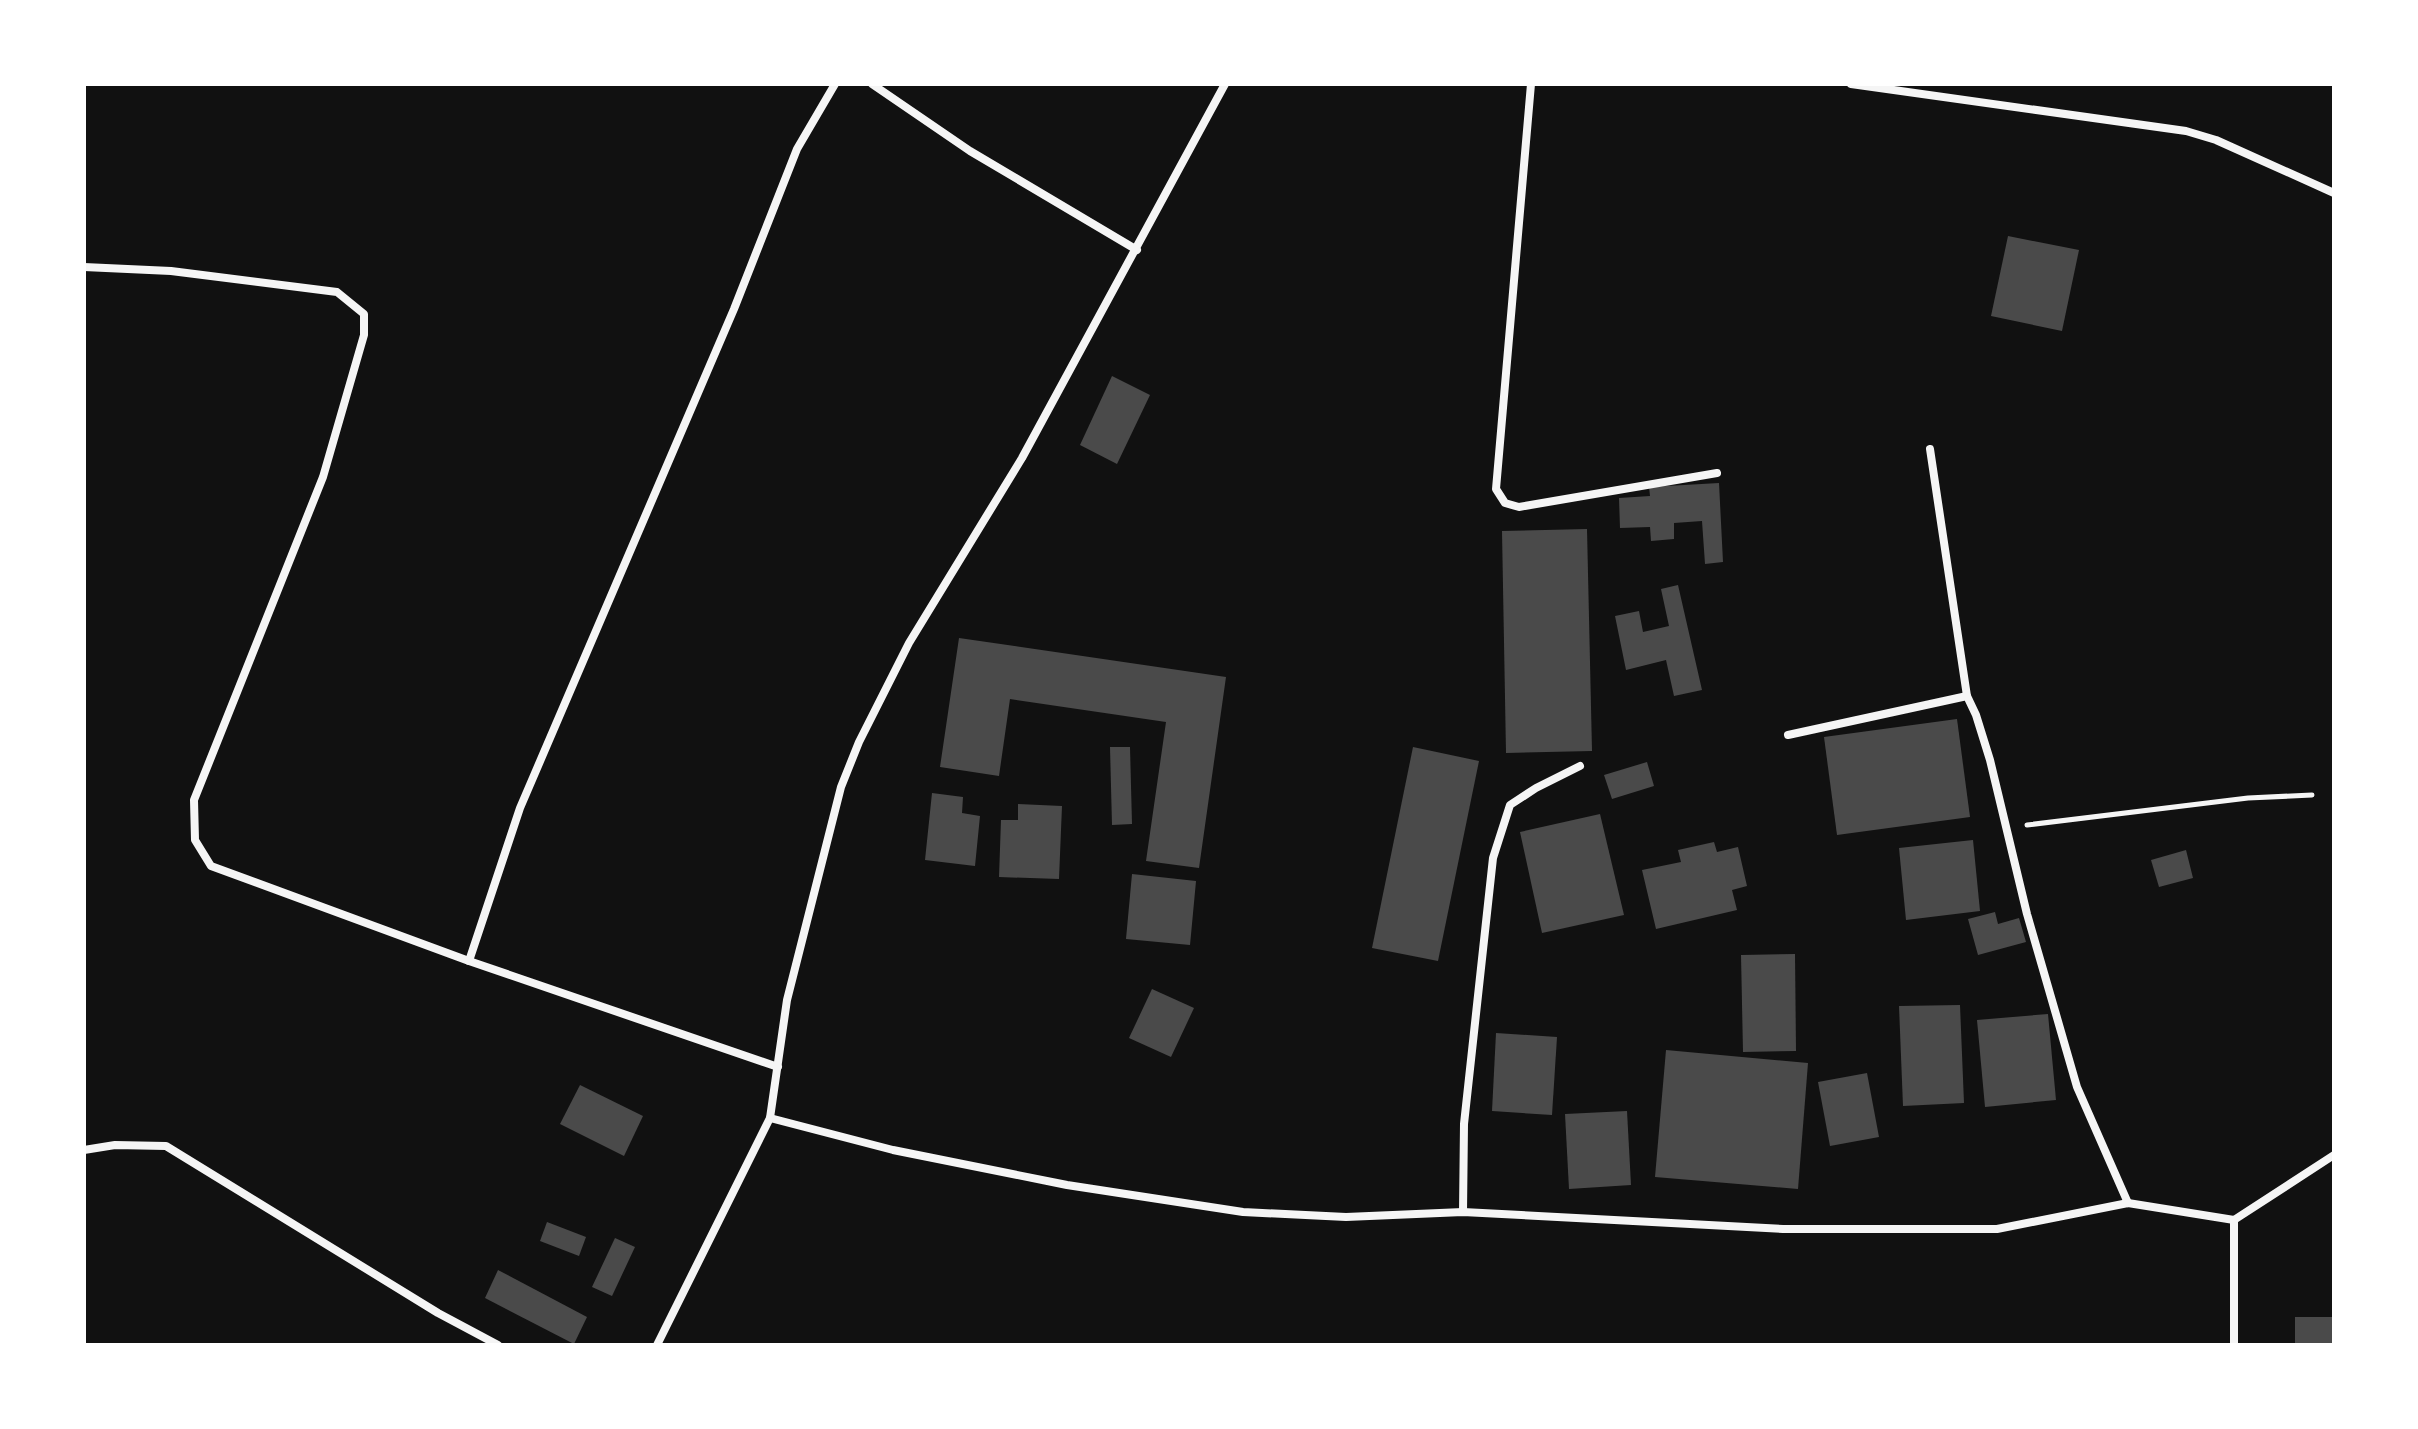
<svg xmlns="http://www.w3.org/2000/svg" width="2418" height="1429" viewBox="0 0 2418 1429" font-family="Quicksand,sans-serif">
	<rect width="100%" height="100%" fill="#111"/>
	<g fill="#4a4a4a">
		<polygon points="2008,236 2079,250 2062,331 1991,316"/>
		<polygon points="1112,376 1150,395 1117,464 1080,445"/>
		<polygon points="1719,483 1723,562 1705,564 1702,521 1674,523 1674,539 1651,541 1650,527 1620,528 1619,498 1650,496 1649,487"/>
		<polygon points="1587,529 1592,751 1506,753 1502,531"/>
		<polygon points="1678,585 1702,690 1674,696 1666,660 1626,670 1615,616 1639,611 1643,632 1669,626 1661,589"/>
		<polygon points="959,638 1226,677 1199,868 1146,861 1166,722 1010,699 999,776 940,767"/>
		<polygon points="1957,719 1970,817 1837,835 1824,737"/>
		<polygon points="1110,747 1130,747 1132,824 1112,825"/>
		<polygon points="1413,747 1479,761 1438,961 1372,948"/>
		<polygon points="1647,762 1654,786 1612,799 1604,775"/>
		<polygon points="932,793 963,797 962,813 980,816 975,866 925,860"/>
		<polygon points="1018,804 1062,806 1059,879 999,877 1001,820 1018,820"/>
		<polygon points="1600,814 1624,915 1542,933 1520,832"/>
		<polygon points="1973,840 1980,911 1906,920 1899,848"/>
		<polygon points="1714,842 1717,852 1738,847 1747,886 1732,890 1737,910 1656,929 1642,870 1681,862 1678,850"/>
		<polygon points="2186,850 2193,878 2159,887 2151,860"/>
		<polygon points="1132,874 1196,881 1190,945 1126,939"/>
		<polygon points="1995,912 1998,924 2019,918 2026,942 1978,955 1968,919"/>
		<polygon points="1795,954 1796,1051 1743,1052 1741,955"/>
		<polygon points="1152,989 1194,1008 1171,1057 1129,1038"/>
		<polygon points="1960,1005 1964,1103 1903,1106 1899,1006"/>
		<polygon points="2048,1014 2056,1100 1985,1107 1977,1020"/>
		<polygon points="1496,1033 1557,1037 1552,1115 1492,1111"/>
		<polygon points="1666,1050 1808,1063 1798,1189 1655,1177"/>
		<polygon points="1867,1073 1879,1137 1830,1146 1818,1082"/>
		<polygon points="580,1085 643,1116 624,1156 560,1124"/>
		<polygon points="1627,1111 1631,1185 1569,1189 1565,1114"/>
		<polygon points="547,1222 586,1237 579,1256 540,1241"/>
		<polygon points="615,1238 635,1247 612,1296 592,1287"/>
		<polygon points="498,1270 587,1317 574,1344 485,1298"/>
		<rect x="2295" y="1317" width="39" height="28"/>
	</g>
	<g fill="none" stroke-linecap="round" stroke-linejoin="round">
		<polyline stroke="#f5f5f5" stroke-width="5" points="2027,825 2248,798 2312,795"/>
		<g stroke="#f5f5f5" stroke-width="8">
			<polyline points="872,84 970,151 1137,250"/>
			<polyline points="1531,84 1496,489 1505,503 1519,507 1717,473"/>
			<polyline points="1851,84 2186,131 2216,140 2334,193"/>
			<polyline points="84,267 171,271 337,292 364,314 364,335 323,477 194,800 195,840 211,866 469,961 778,1067"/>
			<polyline points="1930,449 1967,696"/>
			<polyline points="1788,735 1967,696 1976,715 1990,760 2027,914 2077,1087 2128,1203"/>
			<polyline points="469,961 520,808 734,309 797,149 835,84"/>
			<polyline points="770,1118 893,1150 1067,1185 1243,1212 1346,1217 1463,1212 1783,1229 1997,1229 2128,1203 2234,1220"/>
			<polyline points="84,1150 115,1145 166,1146 438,1313 498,1345"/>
			<polyline points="1463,1212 1464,1124 1493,858 1510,805 1536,788 1580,766"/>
			<polyline points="2234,1220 2234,1345"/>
			<polyline points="2234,1220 2334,1155"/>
			<polyline points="657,1345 770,1118 787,1000 841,787 859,742 909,643 1022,458 1225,84"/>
		</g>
	</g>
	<rect width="2418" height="1429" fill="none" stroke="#ffffff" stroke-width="172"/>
</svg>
